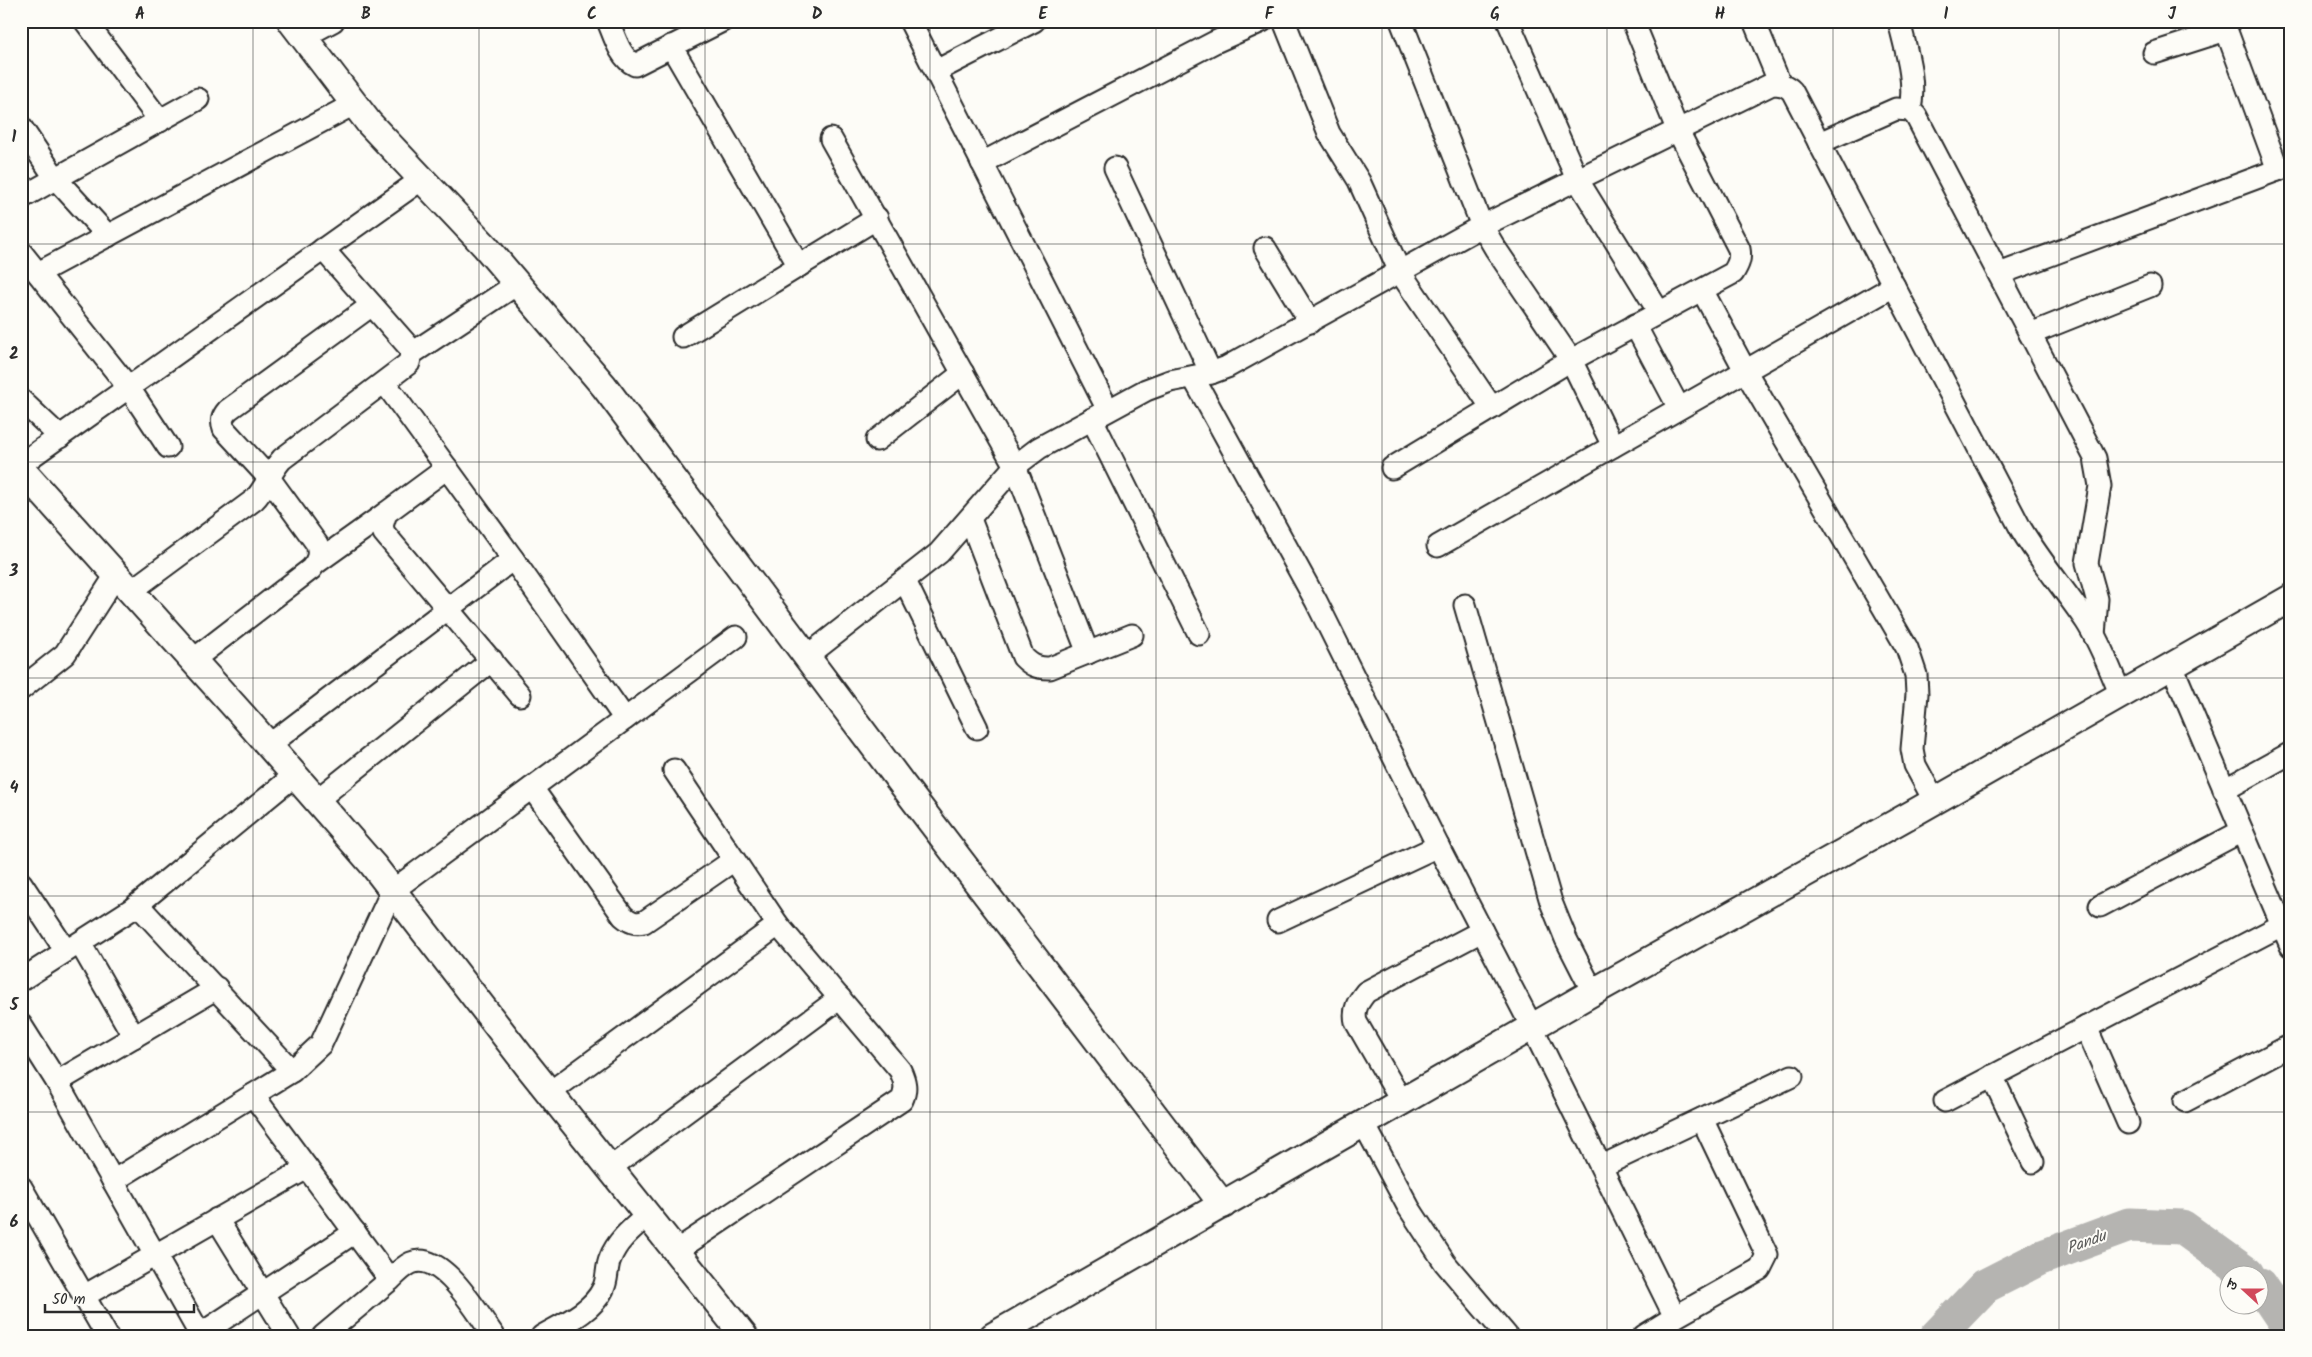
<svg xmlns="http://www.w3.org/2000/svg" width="2312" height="1357" viewBox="0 0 2312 1357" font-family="Kalam,'Playpen Sans Deva',sans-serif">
	<rect width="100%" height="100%" fill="#fdfcf7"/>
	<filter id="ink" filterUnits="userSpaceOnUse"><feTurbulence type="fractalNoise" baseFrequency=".02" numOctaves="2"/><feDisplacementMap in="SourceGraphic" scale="10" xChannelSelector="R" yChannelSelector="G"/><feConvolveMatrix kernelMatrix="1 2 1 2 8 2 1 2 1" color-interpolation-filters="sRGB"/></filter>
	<g filter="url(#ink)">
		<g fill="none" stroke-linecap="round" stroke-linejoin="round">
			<g stroke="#b5b4b1" stroke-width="35">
				<polyline points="2260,1285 2291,1331"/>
				<polyline points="1937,1336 1985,1286 2040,1258 2129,1225 2182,1227 2247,1274"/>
			</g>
			<g stroke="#2b2b2b" stroke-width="25">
				<g id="minor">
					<polyline points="85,21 160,121"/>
					<path d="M608,21c6,14 12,37 27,44l87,-44"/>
					<polyline points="910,21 1108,410"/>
					<polyline points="1284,21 1329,133 1359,181 1400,272 1492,408"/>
					<polyline points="1401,21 1482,226 1495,248 1571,360 1613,446"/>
					<polyline points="1508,21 1577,179 1659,312"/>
					<polyline points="1754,21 1780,84"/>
					<path d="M1899,21c7,30 17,58 11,89"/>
					<polyline points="2223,21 2278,170"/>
					<polyline points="303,37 333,21"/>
					<polyline points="671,46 799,266"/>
					<polyline points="2154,53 2226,30"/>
					<polyline points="936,71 1034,21"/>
					<polyline points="21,127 56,179 108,236"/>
					<polyline points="831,139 1015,466 1088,653"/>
					<polyline points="1819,143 1896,109 1910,110 1916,116 2095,458 2100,486 2087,563 2097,599 2094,635"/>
					<polyline points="982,163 1215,42 1262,21"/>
					<polyline points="1115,168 1211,373"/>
					<polyline points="21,198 198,99"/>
					<polyline points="1265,248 1310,322"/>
					<polyline points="21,252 129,388 168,447"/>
					<polyline points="38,273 354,104"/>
					<polyline points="1999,274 2291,165"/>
					<polyline points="1702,290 1746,372 1907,648 1916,675 1917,694 1912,749 1915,765 1934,800"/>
					<polyline points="1635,325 1679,408"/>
					<polyline points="2030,334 2150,286"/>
					<polyline points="683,337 877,218"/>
					<polyline points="411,354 517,284"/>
					<polyline points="1193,377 1316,601 1438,846"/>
					<polyline points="385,383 513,559 625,719"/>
					<polyline points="21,400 60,437"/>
					<polyline points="1092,419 1199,634"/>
					<polyline points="877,440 963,373"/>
					<polyline points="21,464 422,179"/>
					<polyline points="447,468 386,513 382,526 384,533 520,695"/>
					<path d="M1392,468l179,-108 162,-87c5,-8 8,-14 6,-24l-62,-120 -44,-108"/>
					<path d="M970,519l53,138c9,9 14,11 27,11l82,-33"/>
					<polyline points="1438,546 1894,286"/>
					<polyline points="316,563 386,513"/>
					<polyline points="905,581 977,728"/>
					<path d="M131,591l123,-91c12,-12 16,-28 28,-41l127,-96 2,-9 -2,-7 -86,-98"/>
					<polyline points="1465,605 1551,902 1566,939 1593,992"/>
					<path d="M806,657l133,-104 76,-87 24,-18 107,-58 24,-9 41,-8 16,-6 255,-141 290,-142c9,0 14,1 20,7l229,438c19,32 44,61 65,92 15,23 24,49 35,74"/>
					<path d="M193,660l118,-91c7,-8 9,-15 6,-25l-48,-66 -45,-49c-3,-8 -2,-12 4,-19l144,-105"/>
					<polyline points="2172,666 2291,946"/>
					<polyline points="21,689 65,654 116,575"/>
					<polyline points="269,745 513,559"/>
					<path d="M674,770l104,155 122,145c5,11 7,19 2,30l-226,151"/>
					<path d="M532,788l91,128c7,6 12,8 21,6l90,-62"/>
					<polyline points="2224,790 2291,753"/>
					<polyline points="317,800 492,660"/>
					<polyline points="21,883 66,951"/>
					<polyline points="138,905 292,1071"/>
					<polyline points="2100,906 2242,831"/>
					<polyline points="1278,921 1438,846 1532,1027 1675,1317 1644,1336"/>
					<polyline points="80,943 134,1037"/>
					<polyline points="21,980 132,909 295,775"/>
					<polyline points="21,1025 57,1082 201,1336"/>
					<polyline points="2086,1027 2128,1123"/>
					<polyline points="1992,1076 2033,1162"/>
					<polyline points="57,1082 217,988"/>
					<polyline points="549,1093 778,925"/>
					<path d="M253,1095l137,185c6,-6 14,-14 21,-17 31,-14 68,53 83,73"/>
					<polyline points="1945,1101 2282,925"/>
					<polyline points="2185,1101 2291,1045"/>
					<path d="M1402,1102l-46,-80c-3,-13 2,-20 10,-30l116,-61"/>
					<polyline points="1364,1124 1409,1208 1445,1263 1507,1336"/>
					<polyline points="1602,1166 1792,1076"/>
					<polyline points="610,1168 840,998"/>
					<polyline points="113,1181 292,1071 321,1044 392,891 736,637"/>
					<polyline points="21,1187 107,1336"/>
					<polyline points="217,1219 289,1336"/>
					<polyline points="84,1296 307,1168"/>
					<polyline points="1675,1317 1760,1269 1767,1255 1702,1119"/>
					<polyline points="198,1336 355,1232"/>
					<polyline points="323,1336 390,1280"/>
					<path d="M542,1336c21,-12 50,-24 61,-47 5,-9 3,-21 7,-30 7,-19 23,-31 38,-44"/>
				</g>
			</g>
			<g stroke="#2b2b2b" stroke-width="30">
				<g id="tertiary">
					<polyline points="291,21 369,123 485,246 604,386 902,784 1223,1205"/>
					<polyline points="21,469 244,717 373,865 528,1066 744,1336"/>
					<polyline points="993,1336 1593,992 1917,811 2291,598"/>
				</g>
			</g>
			<use href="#minor" stroke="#fdfcf7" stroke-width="21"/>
			<use href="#tertiary" stroke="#fdfcf7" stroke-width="26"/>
		</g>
	</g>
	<path fill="none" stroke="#2b2b2b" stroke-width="1" stroke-opacity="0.55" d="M253,21v1315M479,21v1315M705,21v1315M930,21v1315M1156,21v1315M1382,21v1315M1607,21v1315M1833,21v1315M2059,21v1315M21,244h2270M21,462h2270M21,678h2270M21,896h2270M21,1112h2270"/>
	<g text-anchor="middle" stroke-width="4" stroke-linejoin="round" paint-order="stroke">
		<g font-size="16" font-style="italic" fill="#5b5b5a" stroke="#fdfcf7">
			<text transform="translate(2086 1241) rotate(-20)" y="6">Pandu</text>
		</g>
	</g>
	<rect width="2312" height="1357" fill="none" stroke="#fdfcf7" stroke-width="55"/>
	<g transform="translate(2244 1290) rotate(291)"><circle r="24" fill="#fdfcf7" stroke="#a9a8a5"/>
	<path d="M0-4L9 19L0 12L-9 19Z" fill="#d1495b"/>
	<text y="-8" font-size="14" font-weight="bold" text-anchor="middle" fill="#2b2b2b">उ</text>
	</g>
	<path d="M45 1304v8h149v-8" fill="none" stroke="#2b2b2b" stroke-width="2.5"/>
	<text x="52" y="1304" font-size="15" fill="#2b2b2b" stroke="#fdfcf7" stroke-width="4" paint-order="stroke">50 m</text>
	<rect x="28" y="28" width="2256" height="1302" fill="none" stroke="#2b2b2b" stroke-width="2"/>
	<g font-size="16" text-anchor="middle" font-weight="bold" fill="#2b2b2b">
		<text x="140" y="19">A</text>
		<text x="366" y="19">B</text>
		<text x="592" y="19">C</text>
		<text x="817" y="19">D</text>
		<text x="1043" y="19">E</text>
		<text x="1269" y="19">F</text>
		<text x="1495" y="19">G</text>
		<text x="1720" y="19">H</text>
		<text x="1946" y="19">I</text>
		<text x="2172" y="19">J</text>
		<text x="14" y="142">1</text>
		<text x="14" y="359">2</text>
		<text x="14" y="576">3</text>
		<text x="14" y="793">4</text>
		<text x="14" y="1010">5</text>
		<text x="14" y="1227">6</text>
	</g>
</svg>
